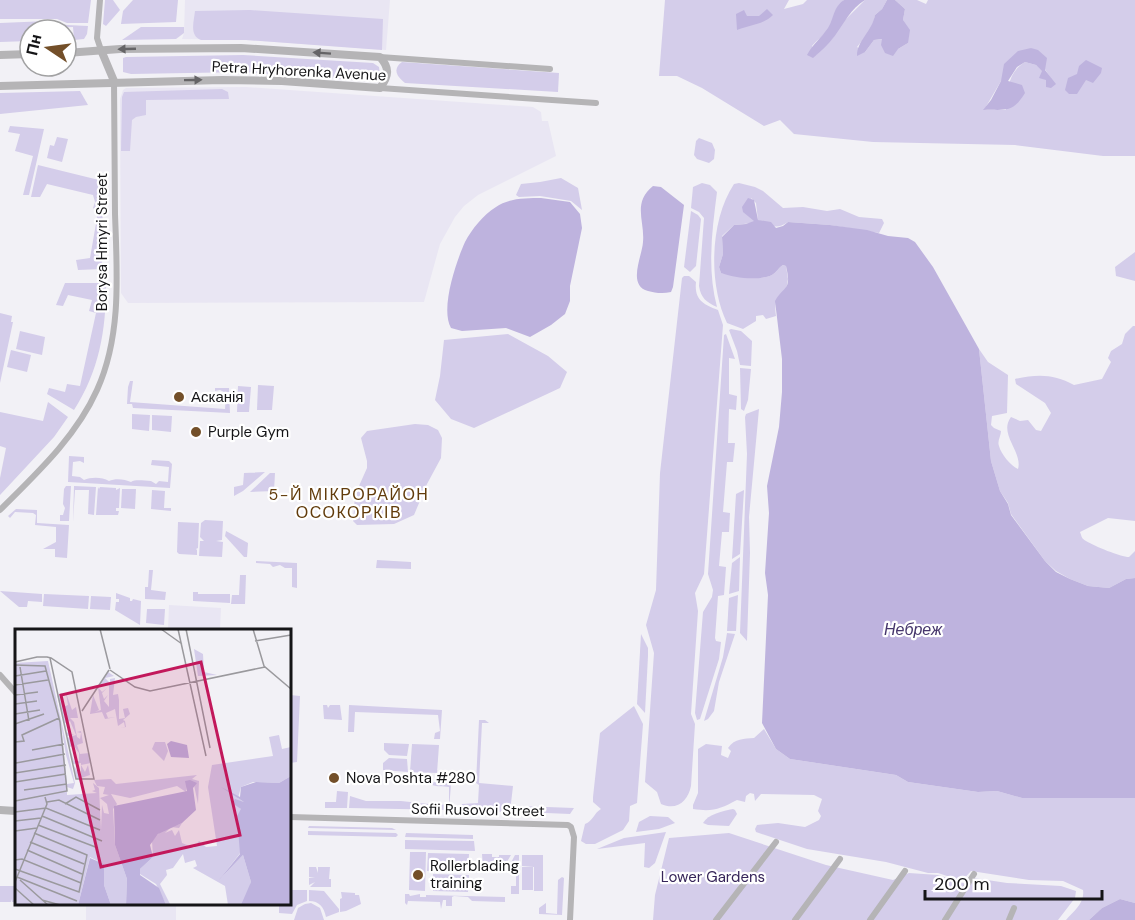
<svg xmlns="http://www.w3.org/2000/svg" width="1135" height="920" viewBox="0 0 1135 920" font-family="'DM Sans',sans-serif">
	<rect width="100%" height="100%" fill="#f2f1f6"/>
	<g fill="#e9e6f3">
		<polygon points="185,0 390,0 386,50 246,40 182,39 184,33"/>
		<polygon points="246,87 533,107 541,112 542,121 548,121 556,156 478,195 464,206 455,217 440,244 424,302 128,303 121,293 120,99 123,90 126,88"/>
		<polygon points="169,605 221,608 220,630 168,630"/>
		<rect x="86" y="904" width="90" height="16"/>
	</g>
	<g fill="#d4cdea" fill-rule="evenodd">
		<polygon points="0,0 91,0 88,23 67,23 57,19 0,19"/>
		<polygon points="105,0 113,0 120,10 106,26 103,24"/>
		<polygon points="133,0 178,0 176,22 121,24 123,11"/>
		<path d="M665,0h124l-5,9 19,-5 4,-4h37c-10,7 -9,17 -14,27 -4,6 -13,13 -18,19l4,9 17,-17 7,-13 25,-25h22l-5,9 -7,6 -2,12 -16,20 8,5 9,-12 9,-1 15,10 10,-6 -5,-23 2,-11 -10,-9h22l9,4 2,-4h207v156h-32l-88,-11 -142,-3 -79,-8 -14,-14 -16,6 -62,-38 -25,-12h-18zM1031,48l21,32 -16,-15 -11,-3c-18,11 -17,28 -19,48h-22l17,-29z"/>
		<path d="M250,10l133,9 -1,31 -136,-10h-45c-12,-4 -7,-19 -6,-29z"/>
		<polygon points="48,21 67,25 88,26 87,34 84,39 74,40 73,27 50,28 50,30 30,30 30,41 0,42 0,23"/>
		<polygon points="141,27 184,27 184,33 176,39 122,40"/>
		<polygon points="243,55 373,63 379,67 380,75 376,80 372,81 245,72 131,74 123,72 123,58 126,57"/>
		<path d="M402,62l157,11 -1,19 -153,-9c-8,-6 -13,-14 -3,-21z"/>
		<polygon points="222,89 228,92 229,99 146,100 146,115 136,117 132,120 130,151 121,151 122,97 124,92"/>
		<polygon points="80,91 88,105 0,114 0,93"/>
		<polygon points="10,126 44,129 29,195 23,195 33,156 15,151 20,134 8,132"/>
		<polygon points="57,137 68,139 62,162 47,158 50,145 54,146"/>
		<polygon points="699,138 712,143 715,150 714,159 709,163 697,159 694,155 696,141"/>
		<polygon points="38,165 103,181 102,269 78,270 76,260 90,258 98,212 93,208 95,202 93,195 47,184 40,197 31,197"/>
		<polygon points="561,178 578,188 582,210 571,201 540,196 519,197 516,195 521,184 540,182"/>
		<path d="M702,183l8,2 7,7c-5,39 -10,77 0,115 -11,-5 -16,-9 -18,-21l5,-68 -5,-6 -8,-4 2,-21z"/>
		<path d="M739,183l16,4 8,4 20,17 20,-1 24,4 13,-2 19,8 23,2 2,4 -5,10 -49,-8 -42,-3c-12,8 -16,4 -30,-2l-2,-17 -5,-5 4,23 -2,2 -19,2 -12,11 1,18 -4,13 2,6c15,2 37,9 51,2 5,-3 7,-8 11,-10l3,1 2,13 -2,11c-10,8 -12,13 -10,26l-10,3 -3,-4 -7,1v5l-13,8 -16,-6c-19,-39 -17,-103 7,-139z"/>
		<polygon points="691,211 698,215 701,219 696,266 690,272 684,267"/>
		<polygon points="1135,252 1135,281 1116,276 1115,267"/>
		<path d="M684,276h5l7,6c-2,18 8,23 22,28l5,15 -19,249 -9,19 3,18 -7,103 4,10 -4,62c-3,15 -14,25 -30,18l-4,-12 -12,-10 9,-129 -8,-28 10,-35 4,-117 22,-195z"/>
		<path d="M65,283h40l1,2c0,46 -7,86 -32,125l-27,-16 2,-6 16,4 2,-8 13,2 16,-73 -7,-2 3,-11 -24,-5 -5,11 -7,-1z"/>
		<polygon points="0,313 12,316 11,322 13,322 0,383"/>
		<path d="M1133,326h2v195l-27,-3 -28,14c2,5 1,6 6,9 8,5 35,16 43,16l6,-6v27l-9,1 -17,9 -21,-2 -18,-7 -14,-8 -11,-10 -34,-47 -3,-11 -8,-12 -9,-30 -12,-112 9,13 20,13 -1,38 -15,3 -1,9 3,3 7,3c0,5 -4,10 -2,15 2,8 12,20 19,23 5,-17 -20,-35 -7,-52l9,4 8,-1 8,10 5,1 10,-18 -6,-10 -29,-19 -1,-5c23,-5 39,-5 59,6l28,-6 9,-17 -3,-4 3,-7 11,-7 3,-10z"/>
		<polygon points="731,329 741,331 752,341 751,366 740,365 737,351 729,330"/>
		<polygon points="20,331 45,337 42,355 16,349"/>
		<polygon points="508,334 548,356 567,372 560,388 474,428 451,419 435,400 440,376 444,340"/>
		<polygon points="726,334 735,359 729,358 729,394 737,396 736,410 729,409 728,443 735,443 733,462 727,462 723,512 730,513 729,532 722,532 719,566 726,567 724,595 718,596 715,638 716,641 721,642 719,659 700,719 697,720 695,713 703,612 712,597 713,590 708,574 724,335"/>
		<polygon points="11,350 31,355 27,372 7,367"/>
		<polygon points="740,368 751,369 748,400 744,411 741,409"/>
		<polygon points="130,381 133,381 130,402 225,409 226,393 220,390 215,391 215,388 229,388 230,413 133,408 132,404 127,404 128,387"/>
		<polygon points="258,385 274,386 272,410 257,410"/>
		<polygon points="238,386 251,387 249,412 237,412"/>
		<polygon points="48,402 68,417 54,437 0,495 0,478 6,448 0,446 0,412 43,421"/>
		<polygon points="759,409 749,517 750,553 747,641 740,633 747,454 745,417 746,414"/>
		<polygon points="132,414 150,415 149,431 132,429"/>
		<polygon points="152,415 172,416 171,432 152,430"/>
		<polygon points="415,424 428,425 438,430 442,438 441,458 427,484 414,515 394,524 357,525 353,521 355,495 367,468 367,461 361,438 367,431"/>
		<path d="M69,456l15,1v6l-4,-2 -7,1 -1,14 8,1 4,3c7,-3 18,-3 25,1 6,-3 16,-2 22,1 5,-3 13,-1 20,-1l5,3 3,-3 9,1 1,-15 -18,-2 1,-5 17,1 3,3 -2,24 -102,-6z"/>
		<polygon points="265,472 243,491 234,496 234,487 243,485 244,473"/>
		<polygon points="270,473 275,473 274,491 250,492"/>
		<polygon points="66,486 71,486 69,521 60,521 60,515 63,515 65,508 63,504 64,489"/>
		<polygon points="74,486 96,487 94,515 88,514 89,490 75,490 73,522"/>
		<polygon points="98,487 99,489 100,487 116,488 116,490 120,488 119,508 116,508 116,511 119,511 118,515 96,515"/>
		<polygon points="122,489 136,489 135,509 121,508"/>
		<polygon points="152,490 165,491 164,508 171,508 171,511 151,509"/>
		<polygon points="744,490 740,554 732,559 736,494"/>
		<polygon points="16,509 37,510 37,523 69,525 67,558 55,557 55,549 43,549 56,542 56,527 35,525 36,515 33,513 15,512 10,518 8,516"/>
		<polygon points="205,520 223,521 222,540 216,541 223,542 222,557 199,556 200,541 204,541 200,537 201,523"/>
		<polygon points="178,522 199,523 198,548 196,549 197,550 197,555 179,554 177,552"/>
		<polygon points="226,531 248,543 247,557 244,557 225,536"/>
		<polygon points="740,557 739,591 729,594 732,563"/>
		<polygon points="377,560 411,562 411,569 376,568"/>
		<polygon points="256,561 297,563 297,588 292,587 292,568 285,568 280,565 273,567 270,564 256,563"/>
		<polygon points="149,570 153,570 151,590 166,592 165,600 145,599 145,587 148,587"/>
		<polygon points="240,575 246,575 245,604 231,604 232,595 239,595"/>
		<polygon points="0,591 42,594 42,602 28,601 27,607 19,607"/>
		<polygon points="193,592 198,592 198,594 230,594 230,603 193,601"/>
		<polygon points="116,593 130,598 130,601 132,601 133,599 141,601 140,625 115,610 116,602 119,602 119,599 116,599"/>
		<polygon points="44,594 89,596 88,609 43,606"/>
		<polygon points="738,595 736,631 727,631 729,598"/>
		<polygon points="91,596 111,597 110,610 90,609"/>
		<polygon points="147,609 165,609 164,625 146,623"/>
		<polygon points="727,633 735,634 719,682 714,711 708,719 704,721 723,657"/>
		<polygon points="641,634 648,648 648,656 645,713 637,704"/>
		<polygon points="290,695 300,696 297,762 290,763"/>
		<polygon points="323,705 327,705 328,708 330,705 340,705 342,720 324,719"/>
		<polygon points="349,705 442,710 440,739 434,739 435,733 440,731 438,715 355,712 354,732 348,732"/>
		<path d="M634,706l9,18 -6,79 -7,3 -1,15 -6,9 -28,14h-9l-5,-3 4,-17c8,-3 9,-11 16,-15l-8,-7v-5l7,-64z"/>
		<polygon points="479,720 485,720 489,723 482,723 479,783 513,786 510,812 460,811 462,804 478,803 479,785 476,783"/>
		<path d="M764,729l12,20 14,10 106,16 12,7 70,10 19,-1 25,7h113v105l-15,-4 -18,9 -13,12h-23c8,-9 19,-17 17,-30l-20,-9 -34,-1 -58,-9 -9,10 -24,-8h-10l-42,-11 -79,-13 -51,-17 -1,-3 2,-4 21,-2 27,4 14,-7 2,-4 -3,-5 4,-12 -8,-4 -53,-1 -6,7 -1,-7 -4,-1 -4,3 -1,6 -8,-2c-17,9 -24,12 -44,9v-4l5,-12v-44l8,-5 16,2 -1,9 7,3 3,-7 -3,-3c7,-10 16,-9 26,-10z"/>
		<polygon points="384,743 409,744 407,756 389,755 384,750"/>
		<polygon points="412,744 439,745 437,773 410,772"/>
		<polygon points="389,758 407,759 408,772 383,770 383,763"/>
		<path d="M432,782l19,2 -2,26 -100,-2 1,-12 16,5h35l37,4 11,-1v-17c-6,-1 -12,0 -17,-2z"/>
		<polygon points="337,791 348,792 347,808 325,808 325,802 336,802"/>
		<polygon points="520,806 574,808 570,814 523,812"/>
		<path d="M733,809l2,1 2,4 -8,12 -21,-1 -5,-2c5,-9 20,-12 30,-14z"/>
		<polygon points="650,816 668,817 675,823 659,829 636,832 639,822"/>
		<polygon points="309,826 392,828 396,830 308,828"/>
		<polygon points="308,831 396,833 398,835 396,837 308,835"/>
		<polygon points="666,832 655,863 649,868 644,867 645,843 597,849 624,838"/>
		<polygon points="406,833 473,835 473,839 405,837"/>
		<polygon points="729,833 826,865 893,880 909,873 938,875 966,884 974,878 1007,883 1061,886 1076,891 1075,898 1058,920 653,920 655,895 669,838"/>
		<polygon points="405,840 474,841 475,851 405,849"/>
		<polygon points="410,852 426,852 425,891 409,890"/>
		<polygon points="428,853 469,854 468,872 427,871"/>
		<polygon points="482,854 492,854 492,857 499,857 499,855 511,855 503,868 498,861 483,869"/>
		<polygon points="515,855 519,855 519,894 511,894 511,886 516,886 516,871 507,870"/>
		<polygon points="522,855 543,855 543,891 534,891 534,867 522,866"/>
		<polygon points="309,867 316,867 318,873 318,867 330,867 329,879 331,879 331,887 310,887 315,882 309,885 309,878 315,877 309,877"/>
		<rect x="522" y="867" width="11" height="23"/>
		<polygon points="433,874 469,875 468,892 433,891"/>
		<polygon points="562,877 564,878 562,915 539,914 539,908 546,903 546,913 557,914 558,880"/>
		<polygon points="0,886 16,886 16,902 12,902 11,899 11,902 0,902"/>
		<polygon points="290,890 307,890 307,901 297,905 292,914 279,913 279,904 290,904"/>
		<path d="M309,890l15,1 15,18v3l-13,5c-2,-10 -7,-16 -17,-16z"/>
		<polygon points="341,892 355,893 355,895 359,895 361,904 346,911 340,912 340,899 342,898"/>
		<polygon points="405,894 409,894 410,896 420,894 420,897 426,897 426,895 505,897 505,902 472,901 468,897 454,896 452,897 452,906 446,906 446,900 443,900 441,909 440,902 408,901 407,905 405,903"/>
		<polygon points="311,903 320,908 324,920 294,920 298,908 305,904"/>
	</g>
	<g fill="#beb3de">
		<path d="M844,0h21c-14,8 -22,25 -31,37 -6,8 -14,15 -21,21l-6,-3c6,-11 14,-17 21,-27 6,-9 5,-21 16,-28z"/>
		<path d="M887,0h8l10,9 -2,11 7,10 -2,13 -10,6 -5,7 -8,-3 -4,-8 1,-6 -8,1 -9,12 -8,4c0,-16 15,-24 18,-41l7,-6z"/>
		<path d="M767,9l6,6c-10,10 -24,10 -36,15l-1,-16 8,-4 3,6h12z"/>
		<path d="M1031,48l7,2 9,8 -2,12 11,14 -5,4 -5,-1v-7l-7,-2 3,-7 -6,-6 -11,-3 -8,5 -9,14 14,4 3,8c-13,21 -19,16 -42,17l8,-10 10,-19 3,-17 14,-13z"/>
		<polygon points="1086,60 1102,68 1101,73 1093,83 1086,80 1077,94 1069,94 1065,90 1068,78 1077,74 1079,66"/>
		<path d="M653,186l8,1 23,18 -11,82 -2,5c-8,2 -16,1 -23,-1 -21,-6 -6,-34 -5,-49 2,-21 -11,-39 10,-56z"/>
		<path d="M541,198l29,4 10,12 2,14 -12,58v15l-5,13 -14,11 -21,12 -24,-9 -44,3 -11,-3c-11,-19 5,-66 14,-86 7,-13 18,-27 31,-35 12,-9 31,-9 45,-9z"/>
		<path d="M748,198l6,2 4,20 13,2 5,6 7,-2 5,-4 42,3 37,5 21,6 20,2 7,4 18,25 46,82 12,112 9,30 8,13 3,11 34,46 11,11 14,7 18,7 21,2 17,-9 9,-1v220h-113l-25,-7 -19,1 -70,-10 -12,-7 -106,-16 -14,-10 -14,-26 6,-128 -3,-22 4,-60 -2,-27 12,-59 3,-35v-33l-7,-58c9,-16 17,-10 11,-35l-3,-1c-4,2 -6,7 -11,10 -13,6 -38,3 -51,-2l-2,-6 4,-13 -1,-17 12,-12 12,-1 8,-3 -11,-9 -1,-5z"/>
		<polygon points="1120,899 1135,903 1135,920 1089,920 1102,908"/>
	</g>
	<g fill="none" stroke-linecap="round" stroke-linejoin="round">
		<g stroke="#b5b4b6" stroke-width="6">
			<polyline points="100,0 97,38 101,50"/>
			<polyline points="380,57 550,69"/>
			<polyline points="380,88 596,103"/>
			<path d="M0,510c36,-36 76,-73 97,-120 25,-55 20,-118 18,-176 0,-44 -1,-89 -1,-133"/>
			<polyline points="0,675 16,693"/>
			<polyline points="290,817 568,825 571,827 574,837 570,920"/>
			<polyline points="716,920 776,842"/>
			<polyline points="795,920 840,859"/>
			<polyline points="870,920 905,871"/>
			<polyline points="945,920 974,874"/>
			<polyline points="1009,920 1014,908"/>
		</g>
		<g stroke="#b5b4b6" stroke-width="8">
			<polyline points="101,50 114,81"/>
			<polyline points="0,55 30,54"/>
			<path d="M0,86l222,-6 60,1 98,7c9,-12 10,-20 0,-31l-139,-9 -121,1 -54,4"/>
			<polyline points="0,810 16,811"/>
		</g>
	</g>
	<defs><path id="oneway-solid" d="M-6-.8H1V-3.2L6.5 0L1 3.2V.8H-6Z" transform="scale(1.5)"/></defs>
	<g fill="#656466">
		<use href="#oneway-solid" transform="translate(127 49) rotate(178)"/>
		<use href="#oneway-solid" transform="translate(322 53) rotate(-176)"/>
		<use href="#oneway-solid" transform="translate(193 80) rotate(-1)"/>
	</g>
	<g fill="#734f29" stroke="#fff" stroke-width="2">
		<circle cx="179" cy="397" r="6"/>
		<circle cx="196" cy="432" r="6"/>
		<circle cx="334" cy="778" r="6"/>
		<circle cx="418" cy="875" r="6"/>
	</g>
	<g text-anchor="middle" stroke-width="4.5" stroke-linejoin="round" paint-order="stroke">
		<g font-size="15" fill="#151517" stroke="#fff">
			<text transform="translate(299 71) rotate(3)" y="5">Petra Hryhorenka Avenue</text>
			<text transform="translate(102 242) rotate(-90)" y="5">Borysa Hmyri Street</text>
			<text transform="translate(478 810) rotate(1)" y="5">Sofii Rusovoi Street</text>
		</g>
		<g font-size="15" fill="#151517" stroke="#fff" text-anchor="start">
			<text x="191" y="402">Асканія</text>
			<text x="208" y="437">Purple Gym</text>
			<text x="346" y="783">Nova Poshta #280</text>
			<text x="430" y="871">Rollerblading<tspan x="430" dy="17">training</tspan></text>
		</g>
		<g font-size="15" fill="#362559" stroke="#fff">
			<text x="713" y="882">Lower Gardens</text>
		</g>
		<g font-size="16" letter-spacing="1.5" fill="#623c0c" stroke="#fff">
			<text x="349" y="500">5-Й МІКРОРАЙОН<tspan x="349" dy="18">ОСОКОРКІВ</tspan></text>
		</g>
		<g font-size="16" font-style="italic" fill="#45356b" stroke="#fff">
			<text x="913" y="635">Небреж</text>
		</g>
	</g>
	<g transform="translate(15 629)">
		<rect width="276" height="276" fill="#f2f1f6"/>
		<path d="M179,20l9,5 1,18 13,3 -19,1zM33,32l27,122 -2,6 -6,-2v8l30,-2 -5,-2 3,-1 -2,-7 6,5 2,42 1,-25 2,8 5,1 -2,-10 -7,-6 9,-3 -6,-1 2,-7 -8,-1 -3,-6 17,-1 5,5 81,-9 -5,4 7,2 -1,23 -4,-19 -6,-4 -2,11 -9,-6 -47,12 -19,-4 6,10 -4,5 2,36 12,34 -1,26h-15l-7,-20v-21l-14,-7 -12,48h-63v-242zM46,95l5,31 8,28 -7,1zM93,43l6,4 -9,2 5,5v-4l5,-1 -2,17 5,-1 1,6v19l6,-1 -2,-9 5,-1 2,6 -7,6 2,1 1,6 -6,1 5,-1 -1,-5 -6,4 -3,-17 -9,4 2,5 8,-1 -11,2 -3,-7 -12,2 3,-19 6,15 -4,2 6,-2 -3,-23 4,5 5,-4 -5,5 2,6 4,-4 -4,6 5,6v-24l-9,1zM46,64l2,14 5,-2 -2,-12 6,17 4,-3 2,11h-8l4,4 3,15 3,2 1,-6 -4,-1 4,-1 2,12 -6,2 3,9 9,-1 2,10 -10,2 4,7 3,-7 2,10 -9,3 6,1h-11l-2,-13 7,11v-14l-8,1 -3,-15 4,12h5v-8l-5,-7 -5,1 -2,-9 9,-3 -6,-14 -5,2 1,9 8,3 -7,1 -10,-41 5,-2 1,3zM264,106l3,14 9,-2v29l-12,7 -26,-1 -12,5 -3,11 6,4 -11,-2 8,9v43l-21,27 23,-24 8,27 -5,23h-18l-3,-19 -32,-18 4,-2 -2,-6 -10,3 -2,-9 -10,14 -7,2 1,5 -7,9 10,20 18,1h-22l-10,-21 -16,-10v-5l13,-12 -1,-16 9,-10 21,-8 -3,5 -8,-1 -6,6 7,-3 3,6 4,-6 3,13 12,5 5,-7 7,6 11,-1 -9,-59 4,-22 61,-9 -4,-19zM140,113h10l3,9 -4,10 -12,-12z" fill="#d4cdea" fill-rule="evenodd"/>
		<path d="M156,112l16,4 2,13 -18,-1 -4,-13zM276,147v129h-50l10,-23 -8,-27 -24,25 21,-26 -3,-38 4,-7 -9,-6 3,-4 9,3 -23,-15 19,10 1,-10 15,-5 23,1zM175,151l7,3 -4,5 3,22 -14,13 -24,11 -8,11 3,12 -13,12v6l19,13 7,17h-40l1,-26 -12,-34 -1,-39 73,-15 -2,-10zM75,229l14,6v21l7,20h-33z" fill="#beb3de"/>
		<path fill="none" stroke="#9a999d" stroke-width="1.5" d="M85,0l10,40M146,0l21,15M163,0l28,127M171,0l24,119M238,0l11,37 27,23M240,12l36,-6M0,33l22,-5h10l4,1 21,14 22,107h-18l-26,-121M0,36l30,1 15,56 7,69 -52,10M5,38l9,54M95,41l25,17 15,4 115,-24M0,47l31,-5M0,56l33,-5M0,66l23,-3M0,75l22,-3M67,82l27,-41M0,85l25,-4M0,95l29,-10M0,113l9,-1 -2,-6 37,-17M17,121l32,-6M1,134l49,-9M0,144l51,-8M0,153l51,-8M9,161l43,-6M32,173l12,-2 41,20M50,175l11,-7 24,13M0,183l31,-4 54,22M27,187l60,25M0,192l26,-3M23,196l60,23M0,202l22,-3M15,213l54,22M12,221l55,24M0,231l7,-1 59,24M0,240l64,23 8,-37 -53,-22M2,248l60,24M5,251l28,25M0,253l32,-78 -2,-7M0,259l19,17M27,271l18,5"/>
		<path fill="#c2185b" fill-opacity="0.15" stroke="#c2185b" stroke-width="3" d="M186,33l39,173 -139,32 -40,-172z"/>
		<rect width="276" height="276" fill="none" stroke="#151517" stroke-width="3"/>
	</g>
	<g transform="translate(48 48) rotate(283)"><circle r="28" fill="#ffffff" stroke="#a1a1a2" stroke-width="1.5"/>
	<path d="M0-4.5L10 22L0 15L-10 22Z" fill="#734f29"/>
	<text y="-9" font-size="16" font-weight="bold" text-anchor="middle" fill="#151517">Пн</text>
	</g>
	<path d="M925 890v9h177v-9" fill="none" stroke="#151517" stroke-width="3"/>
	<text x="934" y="890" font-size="18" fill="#151517" stroke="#ffffff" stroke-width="4.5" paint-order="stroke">200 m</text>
</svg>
